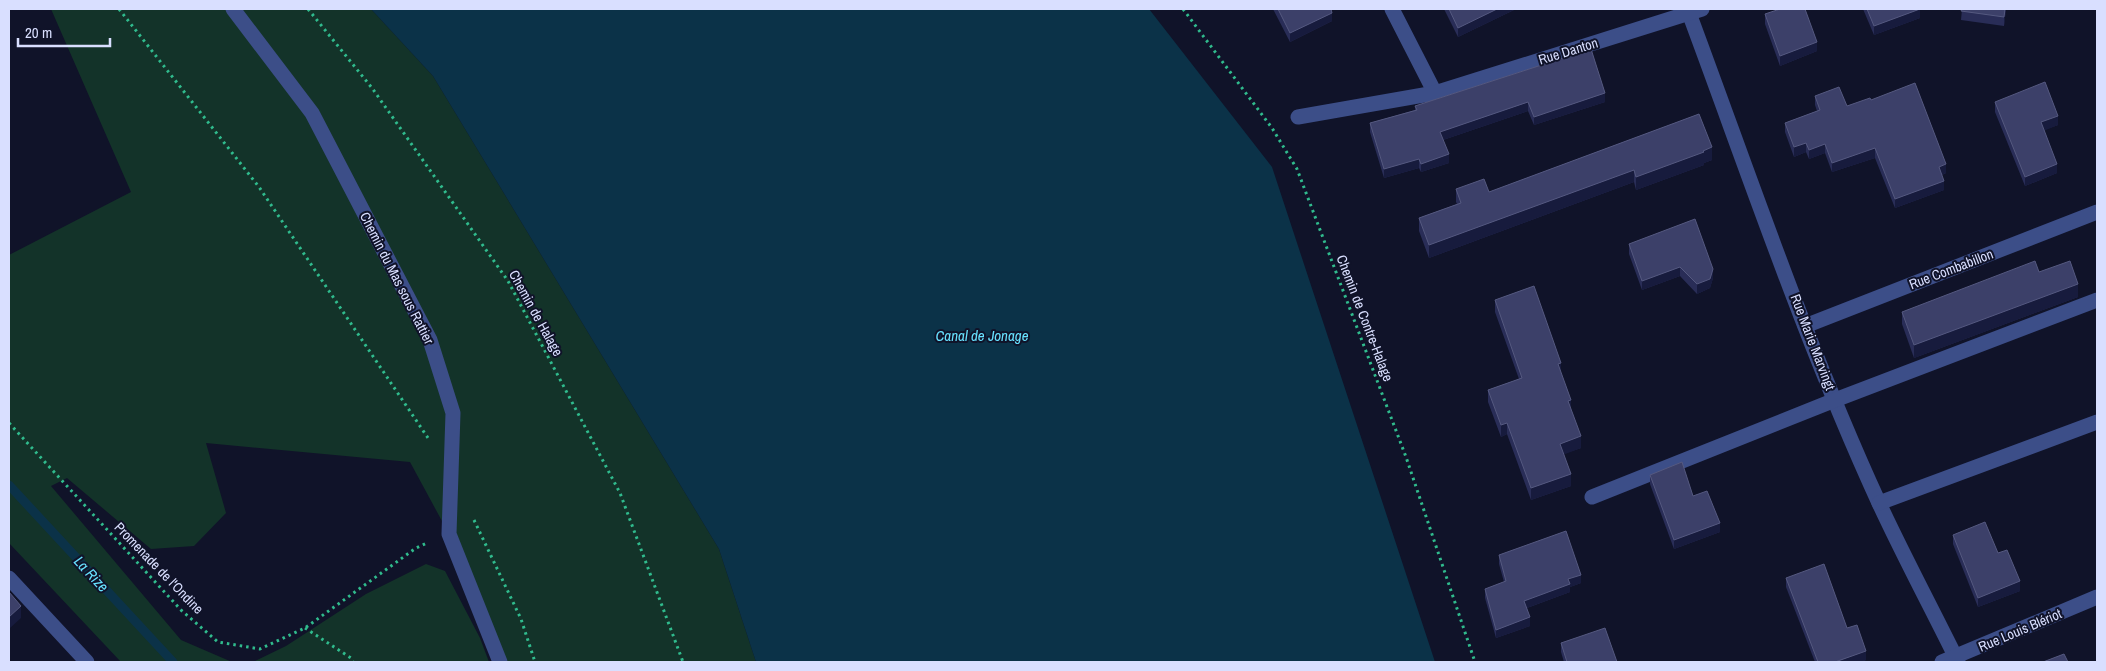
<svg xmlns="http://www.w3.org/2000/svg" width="2106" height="671" viewBox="0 0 2106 671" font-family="'Archivo Narrow',sans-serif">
	<rect width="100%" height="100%" fill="#101329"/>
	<g fill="#133329">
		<polygon points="51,9 371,9 433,76 719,549 756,662 500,662 449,534 410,462 206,443 226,513 194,546 151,549 67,478 51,486 181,640 232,662 121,662 9,543 9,255 131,192"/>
		<polygon points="426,564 445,571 480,638 489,662 253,662 286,646 366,594"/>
	</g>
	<polygon fill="#0b3248" points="371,9 1149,9 1272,167 1435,662 756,662 719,549 433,76"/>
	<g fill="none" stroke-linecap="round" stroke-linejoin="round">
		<polyline stroke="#0b3248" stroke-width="9" points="9,485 173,662"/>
		<g stroke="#30bb8d" stroke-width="3" stroke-dasharray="2.5 4" stroke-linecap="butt">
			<polyline points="119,9 259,187 428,438"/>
			<polyline points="308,9 372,88 508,281 620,493 683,662"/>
			<polyline points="1183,9 1272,128 1297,169 1406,457 1475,662"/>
			<polyline points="9,423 181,610 218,642 260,649 305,628 416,548 427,543"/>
			<polyline points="474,520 521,619 535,662"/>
			<polyline points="305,628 351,658 353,662"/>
		</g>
		<g stroke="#3c4e88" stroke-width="15">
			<polyline points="233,9 312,113 430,340 453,413 449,534 500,662"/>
			<polyline points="1392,9 1435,93"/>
			<path d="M1689,13c61,164 117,331 190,490 25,54 53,106 79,159"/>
			<polyline points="1298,117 1435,93 1702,9"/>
			<polyline points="1805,326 2097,212"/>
			<polyline points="1592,497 1835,400 2097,300"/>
			<polyline points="1879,503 2097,422"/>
			<polyline points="9,578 87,662"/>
			<polyline points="1942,662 2097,597"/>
		</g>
	</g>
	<g fill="#292d57">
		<polygon points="1273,9 1331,9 1332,21 1290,42"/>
		<polygon points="1444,9 1516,9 1458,37"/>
		<polygon points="1863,9 1920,9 1920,18 1874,35"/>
		<polygon points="1962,9 2006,9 2004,26 1961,20"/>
		<polygon points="1765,14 1817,51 1780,66 1765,24"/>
		<polygon points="1591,49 1605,102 1534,125 1528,111 1443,140 1449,163 1421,172 1419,168 1384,178 1370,132 1370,123 1415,110 1415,106"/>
		<polygon points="1815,96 1847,106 1871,100 1946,173 1942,175 1944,190 1895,208 1875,158 1832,172 1825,153 1809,159 1806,152 1794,157 1785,132 1785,123 1817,111 1815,105"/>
		<polygon points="1995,102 2058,125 2044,130 2057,173 2025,186 1995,112"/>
		<polygon points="1699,114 1712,160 1704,163 1704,165 1636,190 1634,182 1429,258 1419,231 1419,218 1457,204 1456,202 1456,189 1489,192"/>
		<polygon points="1629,244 1713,278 1710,288 1697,294 1680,276 1642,290 1629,254"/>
		<polygon points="2039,272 2078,297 1914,358 1902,324 1902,312"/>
		<polygon points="1495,300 1561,374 1581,448 1563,454 1571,486 1531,500 1507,434 1501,437 1488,402 1488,390 1519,379 1495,312"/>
		<polygon points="1650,475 1693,496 1720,532 1674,549 1650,484"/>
		<polygon points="1953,535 1998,553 2020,591 1978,607 1953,544"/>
		<polygon points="1499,555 1581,583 1570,587 1570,592 1527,608 1530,626 1496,638 1485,598 1485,589 1504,582 1499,564"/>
		<polygon points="1786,578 1866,660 1860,662 1815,662 1786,587"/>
		<polygon points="1561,643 1617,662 1564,662 1561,652"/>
	</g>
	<g fill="#171b3d">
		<polygon points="1497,9 1516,9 1458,37 1458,28"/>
		<polygon points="1920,9 1920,18 1874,35 1874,26"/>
		<polygon points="2005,9 2006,9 2004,26 2004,17"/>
		<polygon points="1332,13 1332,21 1290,42 1290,33"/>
		<polygon points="1817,42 1817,51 1780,66 1780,56"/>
		<polygon points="1605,93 1605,102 1534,125 1534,117"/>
		<polygon points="1528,102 1528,111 1440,141 1440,132"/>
		<polygon points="2058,116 2058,125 2041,132 2041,122"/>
		<polygon points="1806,143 1806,152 1794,157 1794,147"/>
		<polygon points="1825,144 1825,153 1809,159 1809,150"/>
		<polygon points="1712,147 1712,160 1704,163 1704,165 1636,190 1636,177"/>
		<polygon points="1875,148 1875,158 1832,172 1832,163"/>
		<polygon points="1449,154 1449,163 1421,172 1421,164"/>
		<polygon points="1419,159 1419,168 1384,178 1384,169"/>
		<polygon points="1946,164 1946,173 1939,176 1939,167"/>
		<polygon points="2057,164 2057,173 2025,186 2025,177"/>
		<polygon points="1634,170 1634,182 1429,258 1429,245"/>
		<polygon points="1944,181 1944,190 1895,208 1895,199"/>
		<polygon points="1680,267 1680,276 1642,290 1642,281"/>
		<polygon points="1713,269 1713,278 1710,288 1697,294 1697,284"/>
		<polygon points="2078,284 2078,297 1914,358 1914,345"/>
		<polygon points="1561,363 1561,375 1558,364"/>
		<polygon points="1571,400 1571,411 1568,401"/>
		<polygon points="1507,423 1507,434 1501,437 1501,425"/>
		<polygon points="1581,436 1581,448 1560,456 1560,444"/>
		<polygon points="1571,474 1571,486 1531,500 1531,488"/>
		<polygon points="1720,523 1720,532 1674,549 1674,540"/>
		<polygon points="1581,575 1581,583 1570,587 1570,592 1524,609 1524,601 1568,579"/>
		<polygon points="2020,581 2020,591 1978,607 1978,598"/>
		<polygon points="21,606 21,618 9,629 9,617"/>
		<polygon points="1530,617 1530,626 1496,638 1496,630"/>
		<polygon points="1866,651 1866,660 1860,662 1835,662"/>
	</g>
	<g fill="#3c4069" stroke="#555980">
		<polygon points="1278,9 1331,9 1332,13 1290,33"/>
		<polygon points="1449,9 1497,9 1458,28"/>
		<polygon points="1780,9 1805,9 1817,42 1780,56 1765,14"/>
		<polygon points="1867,9 1920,9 1874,26"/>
		<polygon points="1962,9 2005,9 2004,17 1961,11"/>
		<polygon points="1591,49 1605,93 1534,117 1528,102 1440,132 1449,154 1421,164 1419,159 1384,169 1370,123 1417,110 1415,106"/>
		<polygon points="2045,82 2058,116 2041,122 2057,164 2025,177 1995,102"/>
		<polygon points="1915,83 1946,164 1939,167 1944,181 1895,199 1875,148 1832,163 1825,144 1809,150 1806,143 1794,147 1785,123 1820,110 1815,96 1839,87 1847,106 1870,98 1871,100"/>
		<polygon points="1699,114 1712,147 1703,151 1704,152 1636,177 1634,170 1429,245 1419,218 1461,203 1456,189 1484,179 1489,192"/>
		<polygon points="1695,219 1713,269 1710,279 1697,284 1680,267 1642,281 1629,244"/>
		<polygon points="2035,261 2039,272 2070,261 2078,284 1914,345 1902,312"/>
		<polygon points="1534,286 1561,363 1558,364 1571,400 1568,401 1581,436 1560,444 1571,474 1531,488 1507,423 1501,425 1488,390 1522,378 1495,300"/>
		<polygon points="1682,462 1693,496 1707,491 1720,523 1674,540 1650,475"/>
		<polygon points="1985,522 1998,553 2007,550 2020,581 1978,598 1953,535"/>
		<polygon points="1566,531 1581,575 1568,579 1570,584 1524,601 1530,617 1496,630 1485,589 1506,581 1499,555"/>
		<polygon points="1824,564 1847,628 1857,625 1866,651 1835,662 1818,662 1786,578"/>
		<polygon points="9,592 21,606 9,617"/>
		<polygon points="1605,628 1617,662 1567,662 1561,643"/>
		<polygon points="2064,654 2068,662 2043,662"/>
	</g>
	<g text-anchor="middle" stroke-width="4" stroke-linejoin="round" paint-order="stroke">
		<g font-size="14" fill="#d9dfff" stroke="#101329">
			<text transform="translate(1568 51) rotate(-17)" y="5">Rue Danton</text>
			<text transform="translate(1951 269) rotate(-21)" y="5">Rue Combabillon</text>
			<text transform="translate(397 278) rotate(63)" y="5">Chemin du Mas sous Rattier</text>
			<text transform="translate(536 313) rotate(61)" y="5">Chemin de Halage</text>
			<text transform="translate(1365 318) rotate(69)" y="5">Chemin de Contre-Halage</text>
			<text transform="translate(1813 342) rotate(69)" y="5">Rue Marie Marvingt</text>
			<text transform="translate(159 568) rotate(46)" y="5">Promenade de l'Ondine</text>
			<text transform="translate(2020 630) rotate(-23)" y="5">Rue Louis Blériot</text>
		</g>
		<g font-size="15" font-style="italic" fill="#67e2ff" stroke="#101329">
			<text x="982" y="341">Canal de Jonage</text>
			<text transform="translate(91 574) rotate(47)" y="5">La Rize</text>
		</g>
	</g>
	<rect width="2106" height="671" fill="none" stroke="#d9dfff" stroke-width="20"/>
	<path d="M18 38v8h92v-8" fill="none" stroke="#d9dfff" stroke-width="2.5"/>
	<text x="25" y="38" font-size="15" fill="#d9dfff" stroke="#101329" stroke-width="4" paint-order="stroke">20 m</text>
</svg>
